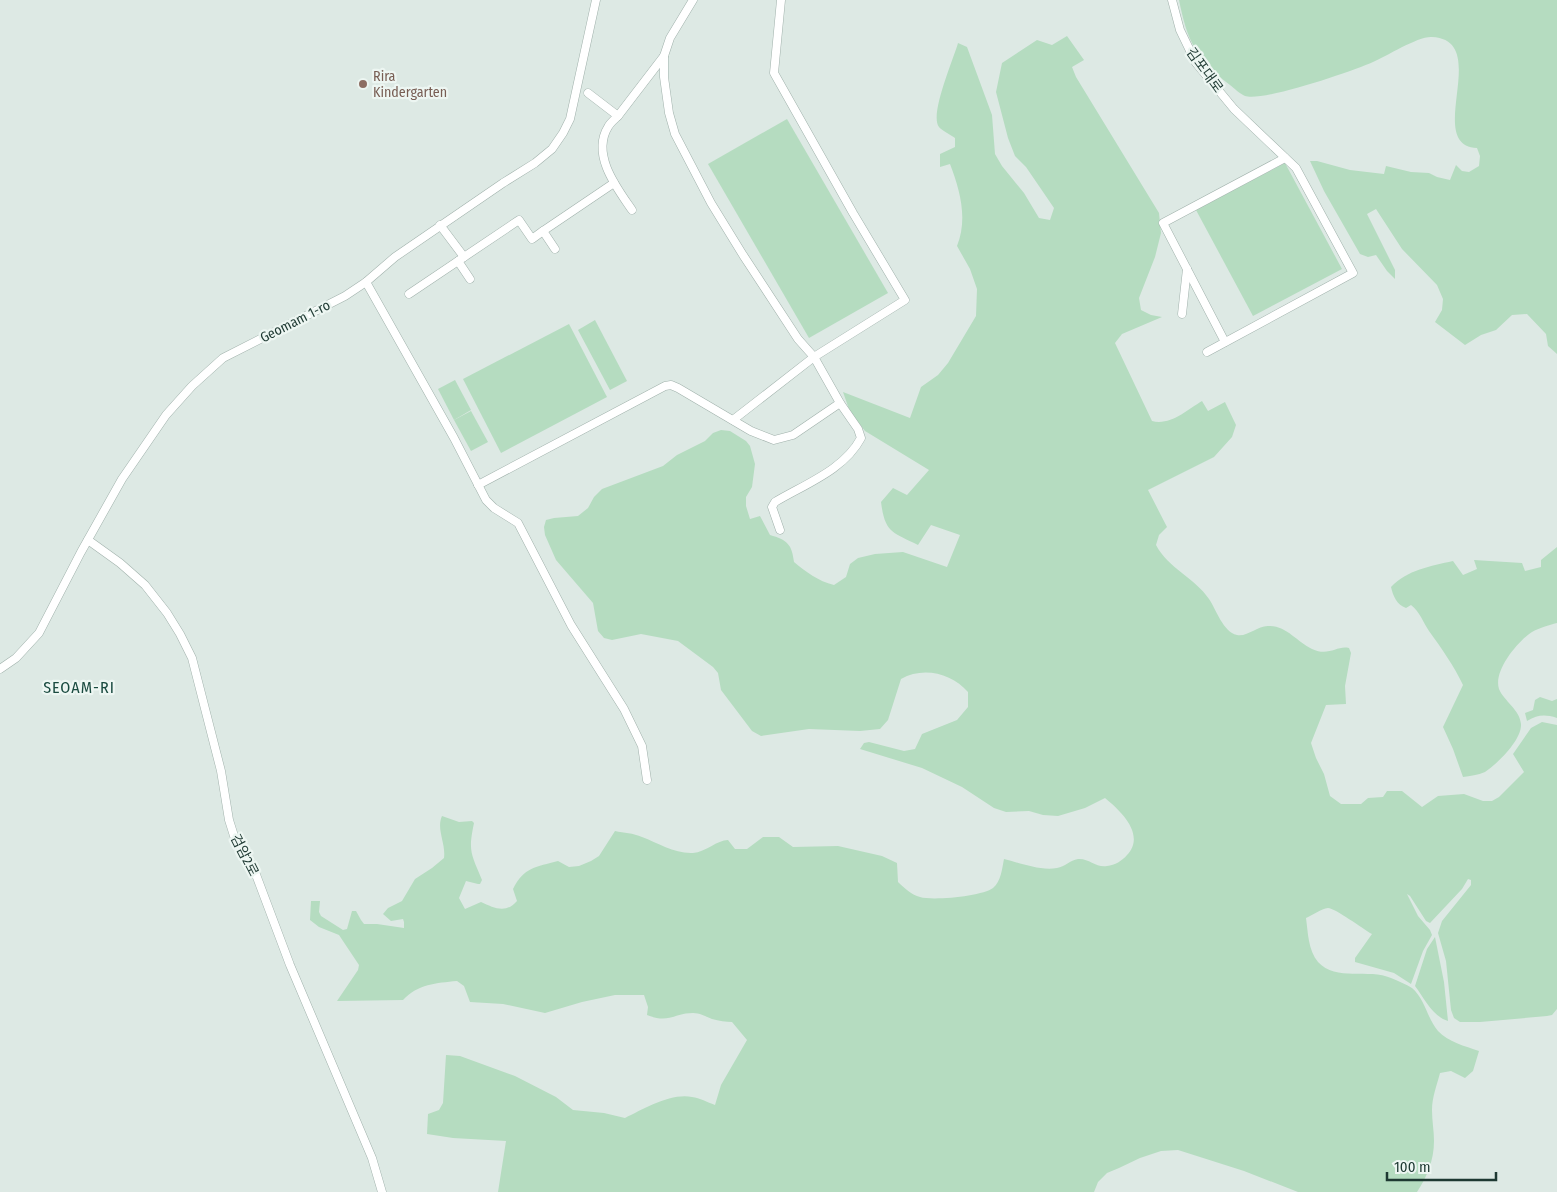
<svg xmlns="http://www.w3.org/2000/svg" width="1557" height="1192" viewBox="0 0 1557 1192" font-family="'Fira Sans Condensed','Noto Sans KR',sans-serif">
	<rect width="100%" height="100%" fill="#dde9e4"/>
	<g fill="#b5dcc0">
		<path d="M1179,0h378v354l-9,-8 -2,-12 -19,-20 -15,1 -16,15 -15,5 -16,10 -30,-23 7,-12 1,-11 -6,-14 -35,-36 -26,-40 -9,5 28,56v9l-8,-8 -11,-16 -8,2 -8,-3 -36,-63 -14,-30h7l33,9 34,4 2,-8 25,6 18,1 8,4 13,3 6,-15 6,6 7,1 10,-6 1,-10 -3,-8c-54,-3 16,-108 -45,-111 -14,-1 -45,19 -59,25 -20,9 -110,40 -128,34 -5,-2 -11,-8 -15,-11 -34,-25 -43,-45 -51,-85z"/>
		<path d="M1067,36l17,24 -12,7 4,10 83,136 2,20 -6,24 -16,41 2,12 10,5 11,2 -40,17 -7,9 37,78c18,5 35,-11 50,-20l6,10 17,-9 11,23 -4,12 -18,20 -66,33 19,37 -8,8 -3,10c12,23 39,33 53,54 7,10 14,33 28,36 11,2 21,-10 32,-9 18,0 28,16 43,23 17,8 25,-4 37,-1l2,5 -6,33 1,18 -20,1 -15,38 5,15 8,16 6,22 11,8h20l7,-6 15,-1 4,-6h15l20,16 16,-11 26,-2 19,7h9l7,-4 25,-25 -11,-18 18,-26 11,-6 15,3v284l-5,6 -5,1 -67,6h-20l-6,-4 -3,-8 -5,-49 -8,-28 4,-12 29,-36v-5l-3,-1 -6,10 -32,34 -4,-2 -16,-25 -3,-2 11,22 12,14 2,5 -9,16 -12,33 -17,-11 -39,-11v-4l17,-24c-9,-5 -37,-26 -44,-26 -7,1 -15,7 -22,10 2,14 2,32 12,44 18,20 51,6 73,16 7,3 15,6 21,10 13,11 15,30 26,43 10,11 27,15 41,20l-6,20 -8,7 -14,-7 -11,2c-3,12 -8,24 -8,37 0,11 2,21 2,31 0,19 -7,36 -17,51h-119l-54,-21 -66,-21 -17,1 -21,7 -21,10 -12,5 -9,9 -4,10h-596l8,-51 -53,-3 -26,-4 1,-20 11,-4 4,-7 3,-48 14,1 55,20 41,21 17,13 31,3 21,5c19,-9 45,-25 67,-21 8,1 15,5 23,8l6,-20 26,-45 -15,-18c-6,0 -13,-1 -20,-3 -6,-2 -11,-6 -19,-6 -19,0 -24,11 -46,2l1,-8 -4,-12h-29l-33,7 -37,11 -42,-9 -33,-2 -6,-16 -7,-5c-21,2 -39,3 -54,19l-66,1 21,-31 1,-5 -20,-30 -20,-8 -9,-7 1,-19h9l-1,11 2,4 22,14 4,-1 5,-18h4l5,9 3,4h13l27,4v-6l-1,-3 -12,2 -8,-7 5,-6 14,-7 13,-22 17,-11 12,-10c2,-15 -8,-29 -2,-42l17,6 13,-1 2,2c-6,29 -3,30 8,57l-2,4h-2l-12,-3 -7,17 6,11 16,-7c13,6 25,12 36,-1l-4,-12c11,-22 23,-22 45,-28l11,6 10,-1 12,-5 8,-5 16,-25c9,2 18,2 27,6 16,6 33,17 51,16 13,-1 24,-13 35,-13l7,9h12l16,-12h16l14,10 45,-1 44,10 15,7 1,19c6,6 14,13 22,15 13,4 63,-1 73,-9 8,-7 9,-19 11,-29 16,4 36,12 53,9 8,-1 13,-8 21,-9 11,-1 18,9 29,7 8,-1 15,-5 20,-11 19,-20 -6,-44 -22,-57l-20,10 -27,8 -15,-1 -14,-4 -23,1 -12,-4 -32,-21 -40,-19 -62,-19 4,-6 5,-1 35,9 11,-2 7,-15 35,-14 11,-13v-15c-16,-18 -44,-26 -67,-13l-13,41 -8,9 -20,2 -51,-2 -48,7 -9,-5 -31,-41 -3,-17 -5,-6 -35,-26 -37,-7 -29,6 -8,-2 -6,-7 -5,-28 -37,-43 -11,-25 -1,-8 2,-7 8,-2 24,-2 10,-8 6,-11 8,-8 61,-23 14,-11 28,-14 8,-8 8,-3 9,1 16,10 4,5 5,18 -3,23 -6,10v9l4,13 10,-3 10,19c17,5 22,9 24,27 12,10 24,19 40,23l12,-8 4,-13 8,-6 17,-4 28,-2 44,15 13,-32 -29,-10 -13,20c-26,-13 -33,-12 -37,-43l12,-14 14,7 22,-25 -64,-39 -15,-19 -7,-20 67,26 11,-31 17,-12 10,-12 28,-47 1,-27 -7,-20 -13,-23c11,-27 3,-56 -7,-82l-10,3v-13l15,-7v-9c-4,-3 -14,-8 -16,-11 -10,-12 15,-69 19,-84l9,4 25,68 3,39 7,12 22,27 15,25 11,2 4,-12 -28,-41 -11,-11 -7,-18 -12,-46 6,-29 35,-23 15,5z"/>
		<polygon points="787,119 888,293 809,338 708,164"/>
		<polygon points="1285,163 1342,269 1253,316 1196,210"/>
		<polygon points="595,320 627,381 610,390 578,330"/>
		<polygon points="569,324 607,397 501,453 463,379"/>
		<polygon points="455,380 471,410 454,420 438,389"/>
		<polygon points="471,411 488,442 471,451 454,420"/>
		<path d="M1557,547v76c-8,2 -18,5 -25,9 -14,9 -39,39 -33,57 5,12 21,21 22,35 1,16 -24,40 -36,48 -7,3 -15,4 -22,5l-10,-28 -10,-22 20,-42c-9,-19 -21,-36 -34,-54 -6,-9 -9,-19 -18,-26l-5,3c-9,-3 -13,-12 -15,-21 16,-17 40,-21 62,-26l10,14 14,-6 -3,-9 48,3 3,8 16,-4v-7z"/>
		<path d="M1540,697l12,4 5,-2v19c-13,-4 -19,-3 -30,3l-2,-8 8,-3 2,-10z"/>
		<path d="M1435,937l9,45 4,39c-16,-5 -23,-22 -33,-35l12,-37z"/>
	</g>
	<g fill="none" stroke-linecap="round" stroke-linejoin="round">
		<g stroke="#a0b1ab" stroke-width="9">
			<g id="minor">
				<path d="M693,0l-23,38 -6,18v21l5,36 6,21 36,69 32,52 55,84 16,18 26,46 18,26 3,9c-17,32 -56,46 -86,64l-3,5 8,23"/>
				<polyline points="1172,0 1180,30 1196,63 1234,109 1296,168 1353,273 1207,352"/>
				<polyline points="588,93 618,116 664,56"/>
				<path d="M618,116c-3,3 -8,7 -10,11 -17,28 9,61 24,83"/>
				<polyline points="440,225 464,257"/>
				<polyline points="555,249 543,231 614,183"/>
				<polyline points="458,261 470,279"/>
				<polyline points="366,282 454,438 486,500 494,508 518,523 571,625 624,709 642,746 647,780"/>
				<polyline points="409,294 519,220 532,239 543,231"/>
				<polyline points="1182,314 1187,269"/>
				<polyline points="1225,342 1163,223 1285,158"/>
				<polyline points="733,420 814,357 905,300 853,213 774,73 781,0"/>
				<polyline points="478,485 665,386 671,385 678,388 751,431 774,440 793,435 840,403"/>
				<polyline points="88,540 120,563 145,585 167,613 180,634 192,658 221,771 229,820 235,839 250,862 255,872 290,965 372,1158 382,1192"/>
				<polyline points="0,669 16,658 39,633 81,552 122,479 166,415 192,386 223,358 345,296 366,282 395,257 503,183 535,163 552,149 563,133 570,119 596,0"/>
			</g>
		</g>
		<use href="#minor" stroke="#fff" stroke-width="8"/>
	</g>
	<circle fill="#8d6e63" stroke="#edf6f2" stroke-width="2" cx="363" cy="84" r="5"/>
	<g text-anchor="middle" stroke-width="4.5" stroke-linejoin="round" paint-order="stroke">
		<g font-size="14" fill="#1e3932" stroke="#edf6f2">
			<text transform="translate(1205 70) rotate(54)" y="5">김포대로</text>
			<text transform="translate(295 321) rotate(-27)" y="5">Geomam 1-ro</text>
			<text transform="translate(245 855) rotate(63)" y="5">검암2로</text>
		</g>
		<g font-size="14" fill="#785e54" stroke="#edf6f2" text-anchor="start">
			<text x="373" y="81">Rira<tspan x="373" dy="16">Kindergarten</tspan></text>
		</g>
		<g font-size="16" letter-spacing="1" fill="#1a4b40" stroke="#edf6f2">
			<text x="79" y="693">SEOAM-RI</text>
		</g>
	</g>
	<path d="M1387 1172v8h109v-8" fill="none" stroke="#1e3932" stroke-width="2.5"/>
	<text x="1394" y="1172" font-size="15" fill="#1e3932" stroke="#edf6f2" stroke-width="4" paint-order="stroke">100 m</text>
</svg>
